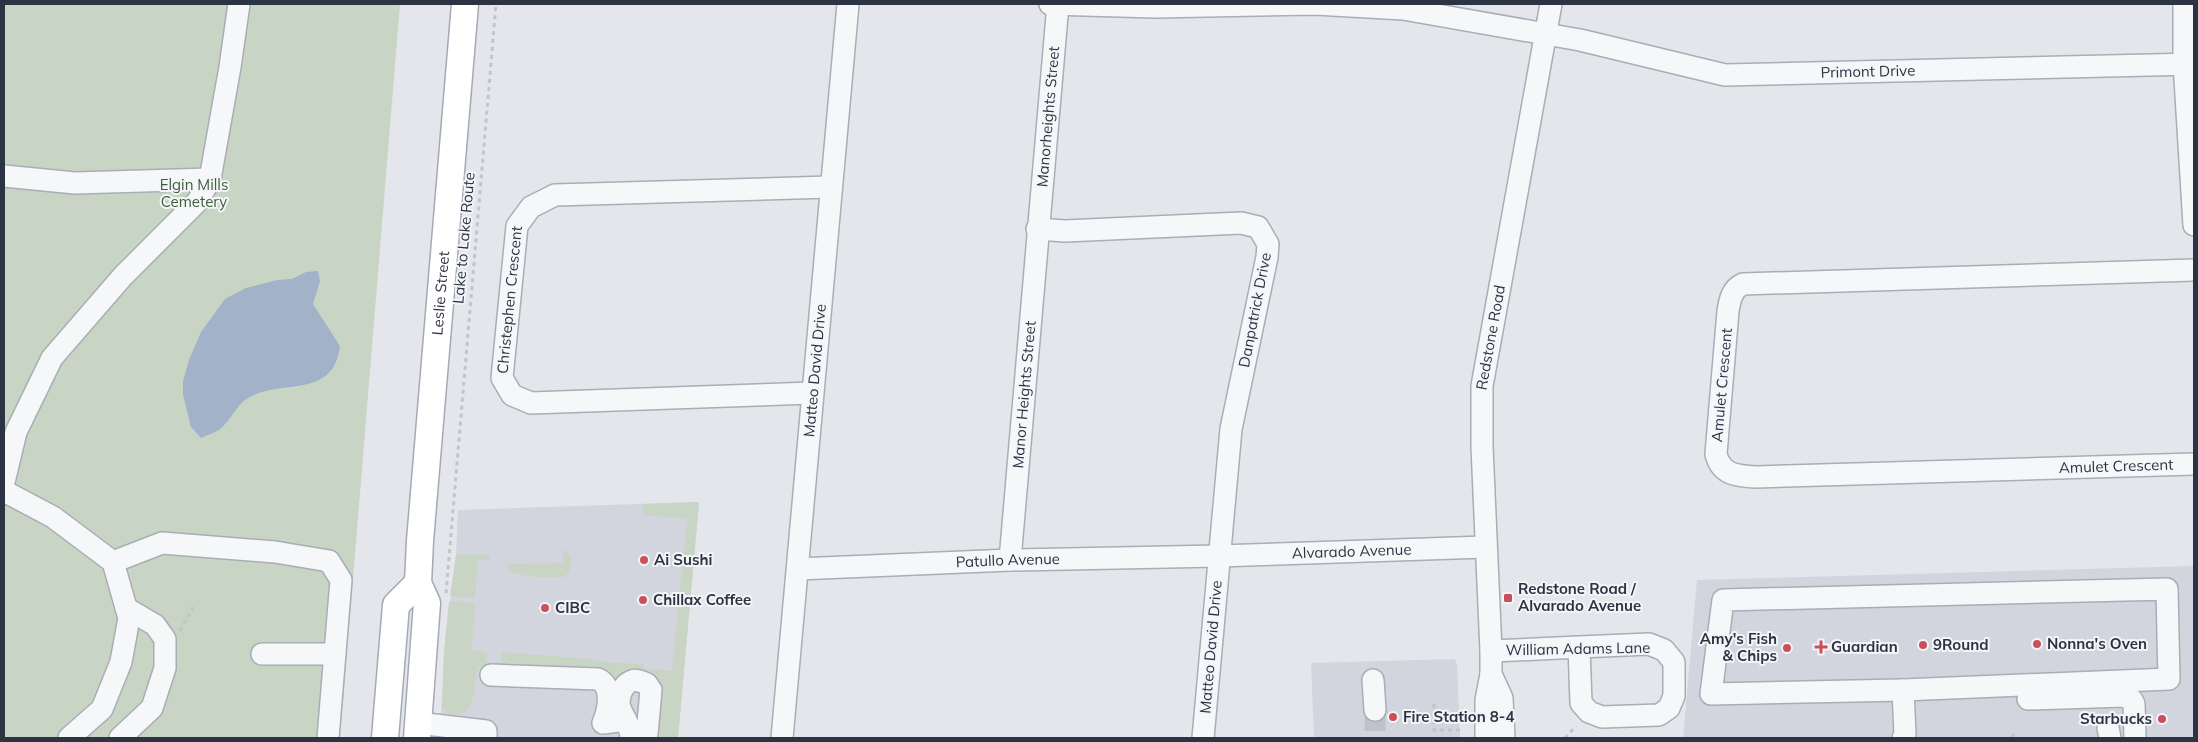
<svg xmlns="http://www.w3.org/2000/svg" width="2198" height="742" viewBox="0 0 2198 742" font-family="Mulish,sans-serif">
	<rect width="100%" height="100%" fill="#e4e6eb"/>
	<g fill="#d2d5dd">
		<polygon points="699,502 678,738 440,738 444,652 456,555 458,510"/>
		<polygon points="2194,566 2194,738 1683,738 1697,580"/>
		<polygon points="1455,659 1457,666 1460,738 1314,738 1311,663"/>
	</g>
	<g fill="#c8d5c5">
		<polygon points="4,4 400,4 340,738 4,738"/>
		<path d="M699,502l-21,236h-18v-4h-9l5,-36 -37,-14 -118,-17 1,-15 88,7c8,4 42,4 54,5v4l28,3 15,-152 -44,-4v-11z"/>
		<path d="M564,549c10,6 9,21 0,28 -10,2 -39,0 -49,-4 -5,-1 -6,-4 -8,-9l56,-1z"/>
		<polygon points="463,554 486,554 490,558 489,560 478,560 475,598 450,596 456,555"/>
		<path d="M449,601l26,2 -3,47 15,3 -1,14h-9c-2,20 -2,63 -35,42l2,-57z"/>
	</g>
	<path fill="#a1b2c9" d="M318,271l2,10 -7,23 27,42c-7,54 -57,32 -92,52 -12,7 -18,24 -29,32 -5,3 -12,5 -18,8l-10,-11 -8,-32v-14l6,-21 12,-28 24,-33 21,-11 31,-8 15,-1 14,-7z"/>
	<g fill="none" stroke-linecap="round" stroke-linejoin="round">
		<polyline stroke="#bfc2c9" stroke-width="21" stroke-dasharray="21 11" stroke-linecap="butt" points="1375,710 1375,738"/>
		<g stroke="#a9adb5" stroke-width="24">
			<g id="minor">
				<path id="s1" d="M1050,4l105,3 160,-3 88,5 177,31 145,35 469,-11"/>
				<polyline points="2184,4 2184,63 2194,225"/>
				<polyline points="4,176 75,183 210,179"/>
				<polyline points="1037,229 1065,231 1241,223 1258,227 1268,244 1267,257 1231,429 1203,738"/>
				<path id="s2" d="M2194,270l-451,14c-11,5 -13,15 -15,27l-12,143c5,21 21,22 40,23l438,-13"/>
				<path id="s3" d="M812,393l-281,10 -19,-8 -10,-17 15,-152 14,-19 24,-12 275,-8"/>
				<polyline points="4,482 16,432 52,358 123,276 198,201 210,179 230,67 239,4"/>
				<polyline points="4,491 53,517 113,562 129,618 121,662 102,709 69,738"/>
				<path id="s4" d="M1010,560l48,-556"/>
				<polyline points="113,562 162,543 275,552 329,561 341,580 328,738"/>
				<path id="s5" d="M798,569l212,-9 208,-4 267,-9"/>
				<polygon points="2167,589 2169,679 1903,690 1711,694 1723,600"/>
				<polyline points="1491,651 1516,650 1579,647 1649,644 1664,650 1674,662 1674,696 1669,708 1659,715 1602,717 1589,712 1581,703 1579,647"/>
				<polyline points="262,654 335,654"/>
				<polyline points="1491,674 1502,698 1504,738"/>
				<path d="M491,675l107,4c15,7 11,30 5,44l23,-3"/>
				<polyline points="1373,680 1375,710"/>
				<polyline points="2028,699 2124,696 2132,700 2134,704 2135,738"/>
				<polyline points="418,723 486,731 486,738"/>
				<polyline points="2108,728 2110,738"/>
				<polyline points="120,738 152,708 165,668 165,639 155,625 126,608"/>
				<path d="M631,738c0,-11 -7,-20 -11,-30 -3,-9 2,-24 12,-27 5,-2 10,1 15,3l4,6 -4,44"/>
				<path id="s6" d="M782,738l66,-734"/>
				<path id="s7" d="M1486,738v-38l5,-26v-23l-9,-204v-61l69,-382"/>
				<polyline points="1903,738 1905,735 1903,690"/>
			</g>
		</g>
		<g stroke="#a3aab6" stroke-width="29">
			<g id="major">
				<polyline points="385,738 396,605 418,583"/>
				<path id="s8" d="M417,738l10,-135 -9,-20 2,-42 45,-537"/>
			</g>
		</g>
		<g stroke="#c1c4ca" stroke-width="3" stroke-dasharray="4 4" stroke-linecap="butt">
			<polyline points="446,593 496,4"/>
			<polyline points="180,631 193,607"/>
			<polyline points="2193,653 2194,653"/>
			<polyline points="1434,704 1434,730 1461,730"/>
			<polyline points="1565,738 1576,726"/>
			<polyline points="2013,738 2013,731"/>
		</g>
		<use href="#minor" stroke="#f6f7f9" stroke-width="21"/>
		<use href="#major" stroke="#fff" stroke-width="26"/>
	</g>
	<g fill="#ca4f59" stroke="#f3f5f8" stroke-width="2">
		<circle cx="644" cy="560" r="5"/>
		<rect x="1503" y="593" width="10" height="10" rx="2.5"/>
		<circle cx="643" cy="600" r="5"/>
		<circle cx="545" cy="608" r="5"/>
		<circle cx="2037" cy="644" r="5"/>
		<circle cx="1923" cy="645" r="5"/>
		<path d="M1818.5 639.5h5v5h5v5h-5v5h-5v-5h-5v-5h5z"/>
		<circle cx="1787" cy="648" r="5"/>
		<circle cx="1393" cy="717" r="5"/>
		<circle cx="2162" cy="719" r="5"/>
	</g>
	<g text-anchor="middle" stroke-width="4" stroke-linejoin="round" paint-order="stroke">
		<g font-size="15" fill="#2c3343" stroke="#f3f5f8">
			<text dy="5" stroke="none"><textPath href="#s1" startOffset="825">Primont Drive</textPath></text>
			<text dy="5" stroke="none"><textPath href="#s4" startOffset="445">Manorheights Street</textPath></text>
			<text transform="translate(464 238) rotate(-85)" y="5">Lake to Lake Route</text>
			<text dy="5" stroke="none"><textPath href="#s8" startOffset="448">Leslie Street</textPath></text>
			<text dy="5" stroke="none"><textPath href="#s3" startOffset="400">Christephen Crescent</textPath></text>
			<text transform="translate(1255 310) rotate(-79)" y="5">Danpatrick Drive</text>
			<text dy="5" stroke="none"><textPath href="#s7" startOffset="402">Redstone Road</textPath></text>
			<text dy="5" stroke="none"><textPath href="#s6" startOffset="369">Matteo David Drive</textPath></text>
			<text transform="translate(1722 385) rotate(-85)" y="5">Amulet Crescent</text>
			<text dy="5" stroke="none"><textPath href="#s4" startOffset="166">Manor Heights Street</textPath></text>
			<text dy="5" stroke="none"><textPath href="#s2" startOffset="1038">Amulet Crescent</textPath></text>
			<text dy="5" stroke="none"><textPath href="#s5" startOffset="554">Alvarado Avenue</textPath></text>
			<text dy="5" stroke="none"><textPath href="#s5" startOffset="210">Patullo Avenue</textPath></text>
			<text transform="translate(1211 647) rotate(-85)" y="5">Matteo David Drive</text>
			<text transform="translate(1578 649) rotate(-1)" y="5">William Adams Lane</text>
		</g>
		<g font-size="15" fill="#3e5e3a" stroke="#f3f5f8">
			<text x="194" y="190">Elgin Mills<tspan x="194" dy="17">Cemetery</tspan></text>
		</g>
		<g font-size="15" font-weight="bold" fill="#2c3343" stroke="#f3f5f8" text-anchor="start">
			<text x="654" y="565">Ai Sushi</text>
			<text x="1518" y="594">Redstone Road /<tspan x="1518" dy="17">Alvarado Avenue</tspan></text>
			<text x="653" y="605">Chillax Coffee</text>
			<text x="555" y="613">CIBC</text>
			<text x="1777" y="644" text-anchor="end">Amy's Fish<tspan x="1777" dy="17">&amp; Chips</tspan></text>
			<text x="2047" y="649">Nonna's Oven</text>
			<text x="1933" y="650">9Round</text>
			<text x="1831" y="652">Guardian</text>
			<text x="1403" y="722">Fire Station 8-4</text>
			<text x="2152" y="724" text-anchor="end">Starbucks</text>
		</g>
	</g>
	<rect width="2198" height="742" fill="none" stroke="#2c3343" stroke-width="10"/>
</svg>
